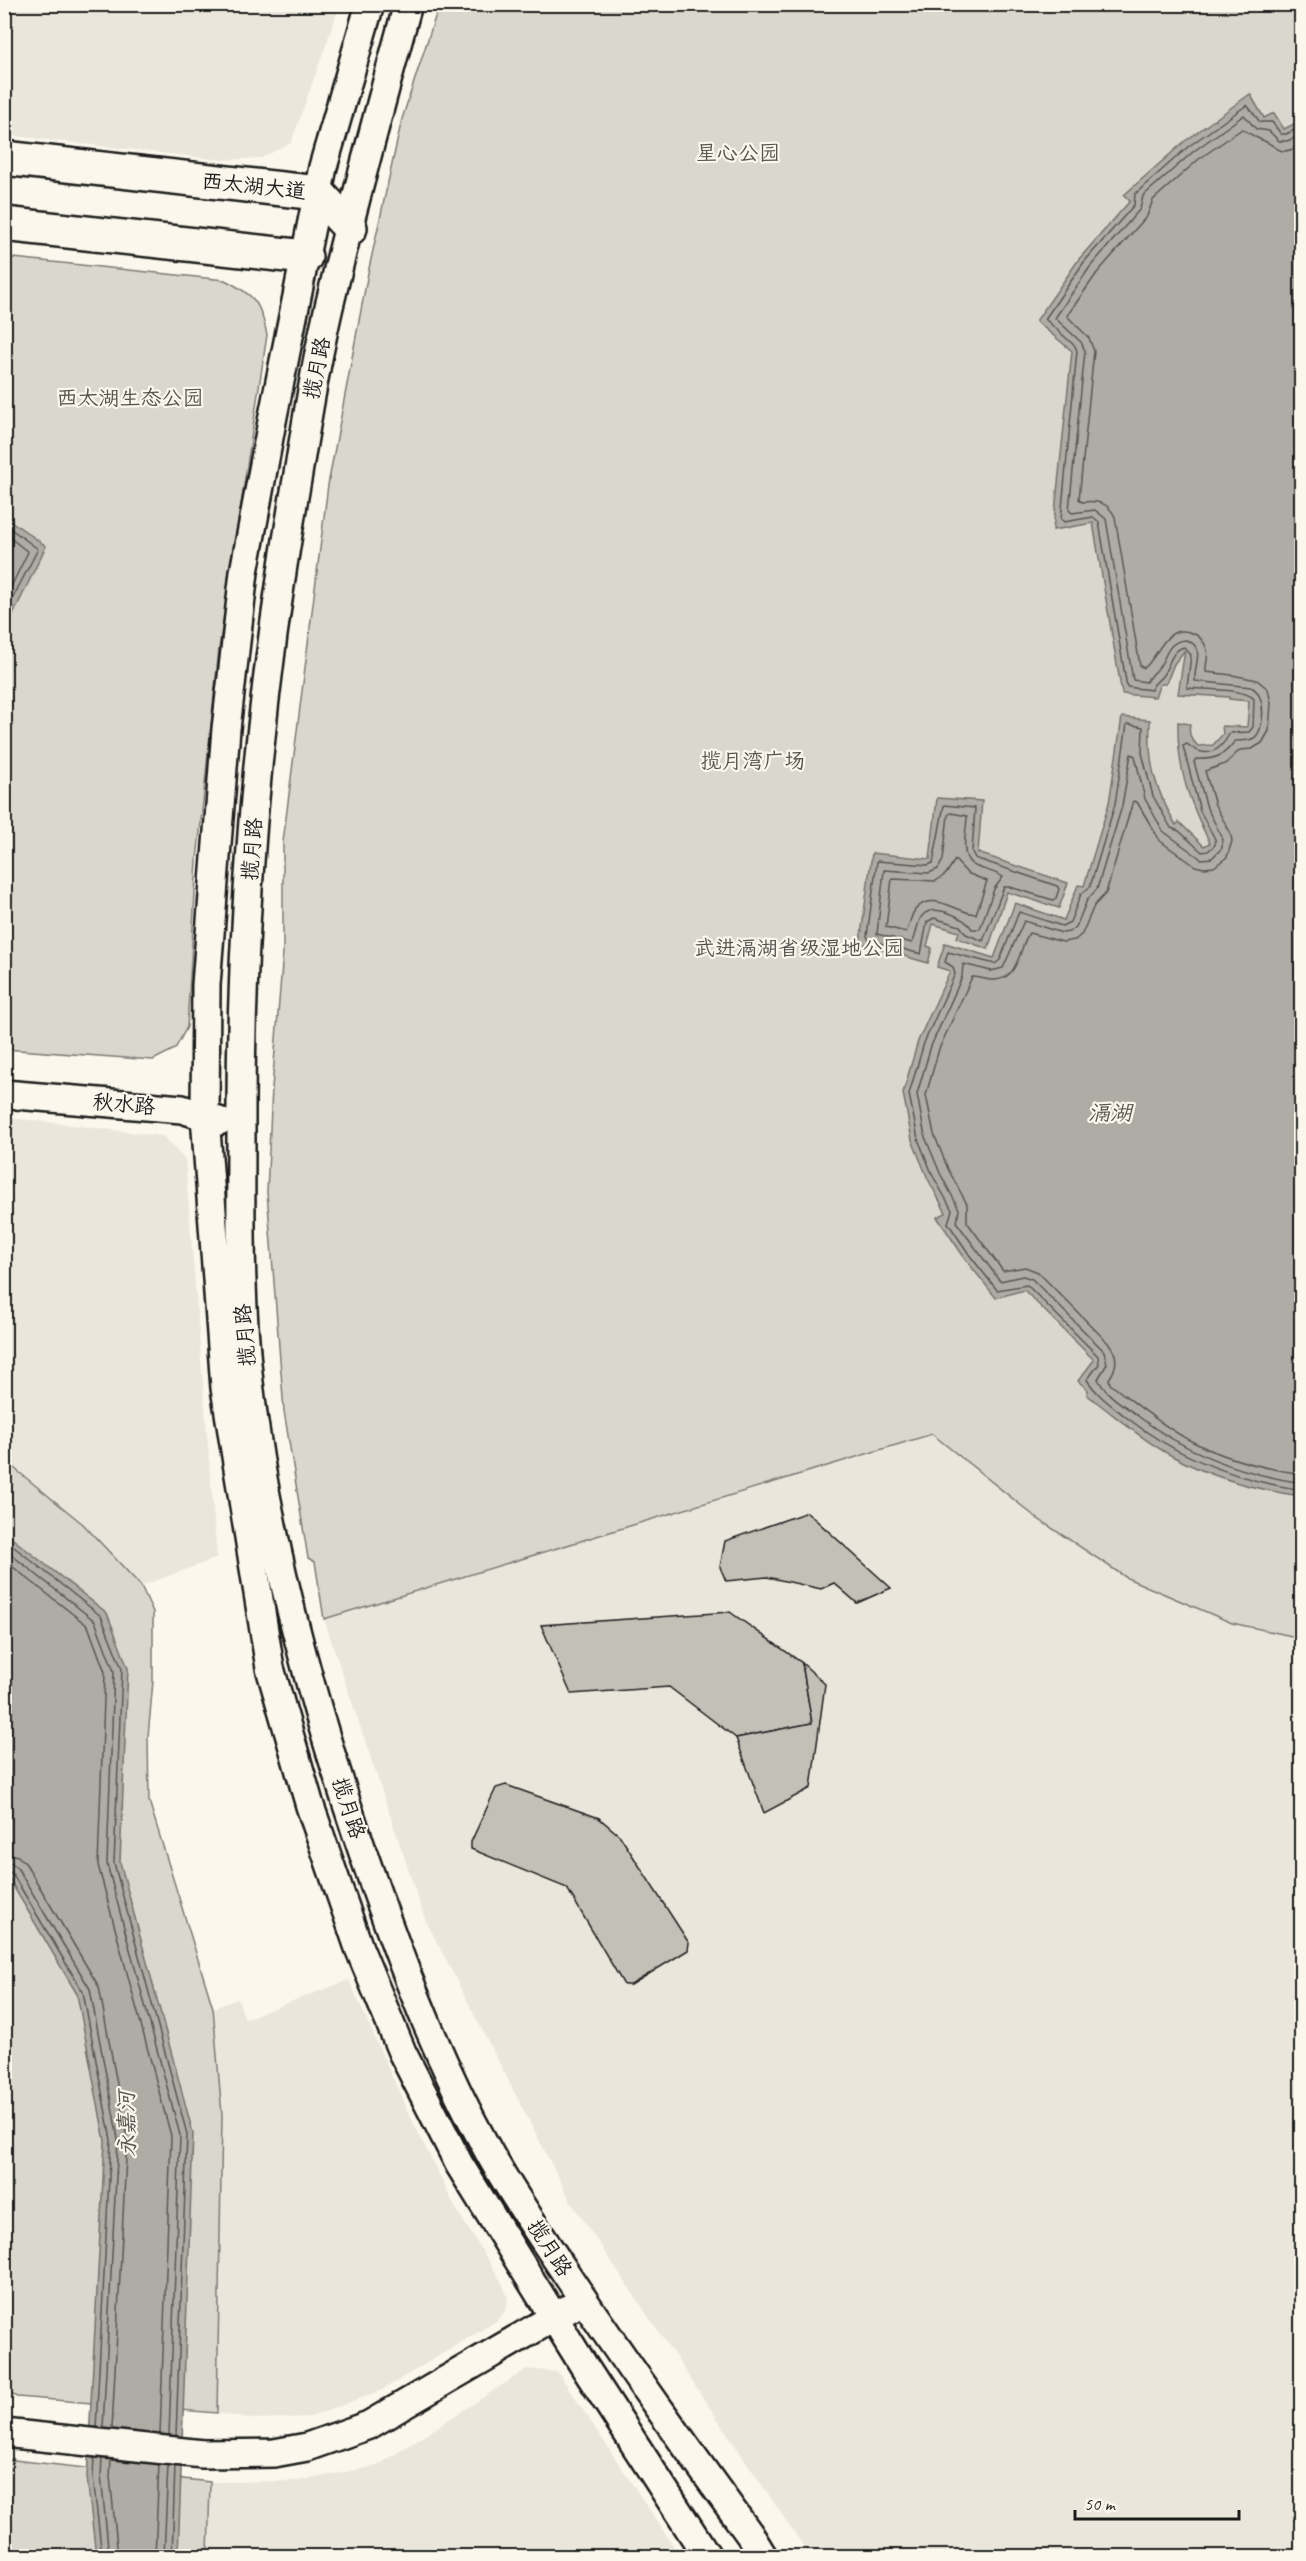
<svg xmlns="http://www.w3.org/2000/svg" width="1306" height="2561" viewBox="0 0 1306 2561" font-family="Caveat,'LXGW WenKai TC',sans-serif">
	<rect width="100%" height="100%" fill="#fbf7ec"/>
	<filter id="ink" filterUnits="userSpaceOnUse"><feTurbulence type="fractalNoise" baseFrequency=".0167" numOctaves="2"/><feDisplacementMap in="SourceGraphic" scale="12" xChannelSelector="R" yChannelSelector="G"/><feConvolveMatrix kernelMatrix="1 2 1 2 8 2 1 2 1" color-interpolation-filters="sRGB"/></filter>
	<g filter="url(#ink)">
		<g fill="#eae6dc">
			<polygon points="5,4 340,4 340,5 291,143 261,158 221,160 5,135"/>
			<polygon points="4,1117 163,1136 185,1160 217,1558 141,1586 83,1524 5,1460"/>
			<polygon points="932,1434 1037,1519 1232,1623 1301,1638 1301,2556 810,2556 571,2202 425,1919 324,1619"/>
			<polygon points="349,1980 408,2112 456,2209 501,2281 508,2298 506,2310 495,2322 382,2390 311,2417 249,2419 217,2413 222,2115 213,2008 238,1999 245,2019"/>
			<polygon points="527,2369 558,2372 680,2556 208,2556 210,2482 298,2481 377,2466"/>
		</g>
		<g fill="#dad7ce" stroke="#7b7a75" stroke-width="1.5">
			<polygon points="439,5 1301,5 1301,1638 1232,1623 1127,1578 1038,1519 932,1434 324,1619 315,1562 308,1558 284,1411 267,1192 272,1088 283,952 283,842 328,485 368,273 402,119"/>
			<path d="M4,257l221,23c30,16 35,21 42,55l-48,313 -22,212 -10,167 -12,22 -22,11 -148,-11z"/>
			<polygon points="4,1460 83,1524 141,1586 153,1612 153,1681 148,1737 149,1801 213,2008 222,2115 217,2413 17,2397 5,2391"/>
			<polygon points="5,2459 210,2482 208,2556 5,2556"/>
		</g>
		<g fill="#afaca5" stroke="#74726e" stroke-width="1.5">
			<path d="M1250,94l14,24 10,-5 10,16 18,-9 -1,1376c-44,-6 -88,-18 -127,-39 -31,-16 -58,-41 -87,-62l1,-5 -10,-9 16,-21 -70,-70 -28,8 -30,-38 -29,-43 9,-4 -18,-34 -16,-39 -9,-47 15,-52 32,-70 -13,-4 8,-24 49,15 21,-55 49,17 14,-35 6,1 25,-83 13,-86 28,3c-2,44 4,67 26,105l3,-3 25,24 6,-3c-21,-42 -33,-73 -32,-121l12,2c-2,10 1,15 8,22l15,-1 10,-11 -1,-8 25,1 2,-26 -20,-2v-2l-51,-3 7,-44 -11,14 -8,20h-6l-5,13 -33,-3 -29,-171 -40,7 19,-179 -36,-30 43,-62 51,-58 -6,-6 61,-54z"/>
			<polygon points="5,517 46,546 11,619 5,622"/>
			<polygon points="937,798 982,801 978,853 1068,883 1059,908 1007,892 988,949 957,938 959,932 933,924 927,946 932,948 928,963 860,943 872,853 930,859"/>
			<polygon points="4,1532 107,1613 128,1668 120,1862 193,2133 178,2556 96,2556 87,2477 105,2141 77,1994 5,1872"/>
		</g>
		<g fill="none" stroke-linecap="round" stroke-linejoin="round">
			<g stroke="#575653" stroke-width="1.5">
				<path d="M1302,126l-16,8h-5l-9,-12h-12l-13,-17 -58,41 -54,48 -1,11 -50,57 -39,57 30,27 2,5 -16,168 3,3 29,-5 6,5 28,165 24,3c4,-10 8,-9 12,-15 7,-10 8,-25 21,-28l7,8 -4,33c15,2 58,0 67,11l-1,28 -4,5 -19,1c-10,19 -24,27 -43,11l-4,2 17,65 15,28v6l-7,6 -6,1 -23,-21 -8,-3 -18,-32 -11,-43 1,-26 -16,-3 -12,80 -25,83 -9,7 -11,28 -8,4 -43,-14 -19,48 -5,4 -47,-12 -3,10 8,5 2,7 -31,69 -15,51 9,45 15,37 19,34 -4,13 23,34 26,33 30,-5 71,71 1,8 -12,16c11,16 23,24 39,37 52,41 110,63 176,73"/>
				<path d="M1302,135l-15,6h-8l-10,-10 -13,-2 -12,-14 -50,36 -51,45 -3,13 -50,58 -35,51 26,24 4,9 -16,159 3,3 23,-3 11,9 27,161 13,2c3,-6 6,-7 10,-11 11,-11 9,-30 30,-31 21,7 7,26 9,41l56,6c16,7 14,44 3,51 -6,4 -13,2 -19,3 -11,15 -20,19 -39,18l-2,3 13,46 15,29v11l-10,10 -11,1 -38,-28 -18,-32 -10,-43 -4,-2 -9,52 -25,83 -10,11 -11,27 -7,5 -7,1 -38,-12 -21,47 -12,3 -28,-7 -1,13 -31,69 -14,48 8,43 15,36 19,36 -2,14 43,58 23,-5 9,3 72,72 3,13 -9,15c7,14 19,22 32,31 51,41 107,63 172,73"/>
				<path d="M1302,145c-26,13 -21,2 -40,-5 -8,-3 -13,-7 -20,-11l-43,30 -46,41 -6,16 -50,57 -30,43 22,22 5,13 -15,148 3,3c15,-2 26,0 33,15l25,149 4,2c15,-11 21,-46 48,-35 7,2 13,9 15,17 2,7 -2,15 -1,22l26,3 25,5 11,9 3,14 -2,28 -7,12 -10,6 -12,1 -15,14 -20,7 10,34 15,27 2,9 -5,16 -13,10 -10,1 -9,-2 -35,-25 -23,-39 -4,-1 -27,92 -12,13 -12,28 -7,6 -12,2 -34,-9c-10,15 -10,46 -34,47 -8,1 -16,-4 -23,-3l-33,72 -13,46 8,39 14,35 19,35v18l36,49 22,-4 13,5 72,73c9,12 7,23 -1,34l1,5c24,18 46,37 72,52 36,21 79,32 120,38"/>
				<polyline points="4,524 38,549 4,615"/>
				<polyline points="4,533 28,552 4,601"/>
				<polygon points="944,805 975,808 972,852 975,858 1057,886 1059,889 1056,898 1053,900 1010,887 1004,887 983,941 966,934 960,926 934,918 927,922 921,954 869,940 867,936 877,861 928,865 933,863"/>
				<path d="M951,813l16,3c0,16 -10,44 10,51 8,3 19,5 26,10l-9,12 -14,40h-8c-7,-12 -39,-27 -50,-13 -6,8 -5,20 -10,27l-35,-9 7,-64 45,3 9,-4 5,-9 5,-45z"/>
				<path d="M955,860l12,13 20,8 -11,33c-19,-1 -44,-25 -61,-4 -5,7 -5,15 -9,22l-20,-5 6,-48 44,2 10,-7z"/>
				<polyline points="4,1539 101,1616 122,1669 114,1863 187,2134 176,2436"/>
				<polyline points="4,1549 95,1621 114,1671 107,1864 180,2135 169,2435"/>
				<polyline points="4,1560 88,1626 105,1672 98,1865 171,2136 160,2434"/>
				<polyline points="4,1853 18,1856 26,1864 99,1987 127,2138 112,2429"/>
				<polyline points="4,1862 12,1863 18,1869 90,1989 118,2139 103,2428"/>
				<polyline points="4,1870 12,1873 83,1992 111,2140 96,2428"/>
				<polyline points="94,2458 93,2477 102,2556"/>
				<polyline points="102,2458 101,2476 109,2556"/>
				<polyline points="111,2459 110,2476 118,2556"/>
				<polyline points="155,2556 159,2464"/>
				<polyline points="164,2556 168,2465"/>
				<polyline points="172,2556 175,2466"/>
			</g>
		</g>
		<g fill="#c3c0b8" stroke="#1c1c1c" stroke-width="1.5">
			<polygon points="807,1512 891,1588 857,1603 834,1583 821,1589 767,1577 726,1581 720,1567 725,1541"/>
			<polygon points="730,1612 802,1663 812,1723 736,1738 669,1687 571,1694 541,1625"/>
			<polygon points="802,1663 825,1684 811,1788 764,1813 736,1738 812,1723"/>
			<polygon points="506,1785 599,1818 620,1836 689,1943 688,1950 631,1985 624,1985 567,1888 471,1849 471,1842 496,1788"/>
		</g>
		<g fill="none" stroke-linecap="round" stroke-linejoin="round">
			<g stroke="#1c1c1c" stroke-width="32">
				<g id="tertiary">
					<polyline points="370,4 323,167 273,416 244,572 226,729 206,985 205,1116 225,1388 270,1668 310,1806 359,1948 402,2052 459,2164 584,2366 707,2556"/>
					<path d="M408,4c-26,95 -52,190 -75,286 -15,60 -25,123 -35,184 -38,215 -58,435 -57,654 0,85 -2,169 8,254 17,153 60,310 109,456 36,106 74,211 128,309 23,43 52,84 79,125 59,89 122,176 185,263l13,21"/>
					<polyline points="4,1094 182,1109 219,1121"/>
					<polyline points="4,2433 203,2454 274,2453 307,2447 369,2425 570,2308"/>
				</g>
			</g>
			<g stroke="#1c1c1c" stroke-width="38">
				<g id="primary">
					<polyline points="4,158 318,193 350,228"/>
					<polyline points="4,224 305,257"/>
				</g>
			</g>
			<use href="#tertiary" stroke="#fbf7ec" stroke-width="27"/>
			<use href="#primary" stroke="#fbf7ec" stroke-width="33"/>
		</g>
	</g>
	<g text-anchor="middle" stroke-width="4.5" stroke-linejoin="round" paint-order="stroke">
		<g font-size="21" fill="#555451" stroke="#fbf7ec">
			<text x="738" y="160">星心公园</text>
			<text x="130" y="405">西太湖生态公园</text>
			<text x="753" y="768">揽月湾广场</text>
			<text x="799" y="955">武进滆湖省级湿地公园</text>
		</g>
		<g font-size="21" fill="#1c1c1c" stroke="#fbf7ec">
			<text transform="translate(254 186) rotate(6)" y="7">西太湖大道</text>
			<text transform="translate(317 368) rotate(-79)" y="7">揽月路</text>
			<text transform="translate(252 849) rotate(-86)" y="7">揽月路</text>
			<text transform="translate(124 1104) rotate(5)" y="7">秋水路</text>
			<text transform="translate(245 1335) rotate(-95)" y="7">揽月路</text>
			<text transform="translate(349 1808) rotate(72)" y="7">揽月路</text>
			<text transform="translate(550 2248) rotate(57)" y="7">揽月路</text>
		</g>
		<g font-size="22" font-style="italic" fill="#575653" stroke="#fbf7ec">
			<text x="1110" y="1120">滆湖</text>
			<text transform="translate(126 2124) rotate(-91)" y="8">永嘉河</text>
		</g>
	</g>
	<rect width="1306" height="2561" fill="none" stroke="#fbf7ec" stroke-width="24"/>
	<rect x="12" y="12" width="1282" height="2537" fill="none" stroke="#1c1c1c" stroke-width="2" filter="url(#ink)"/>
	<path d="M1075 2510v9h164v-9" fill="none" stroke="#1c1c1c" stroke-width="3"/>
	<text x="1084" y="2510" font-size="18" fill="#1c1c1c" stroke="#fbf7ec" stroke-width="4.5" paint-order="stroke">50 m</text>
</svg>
